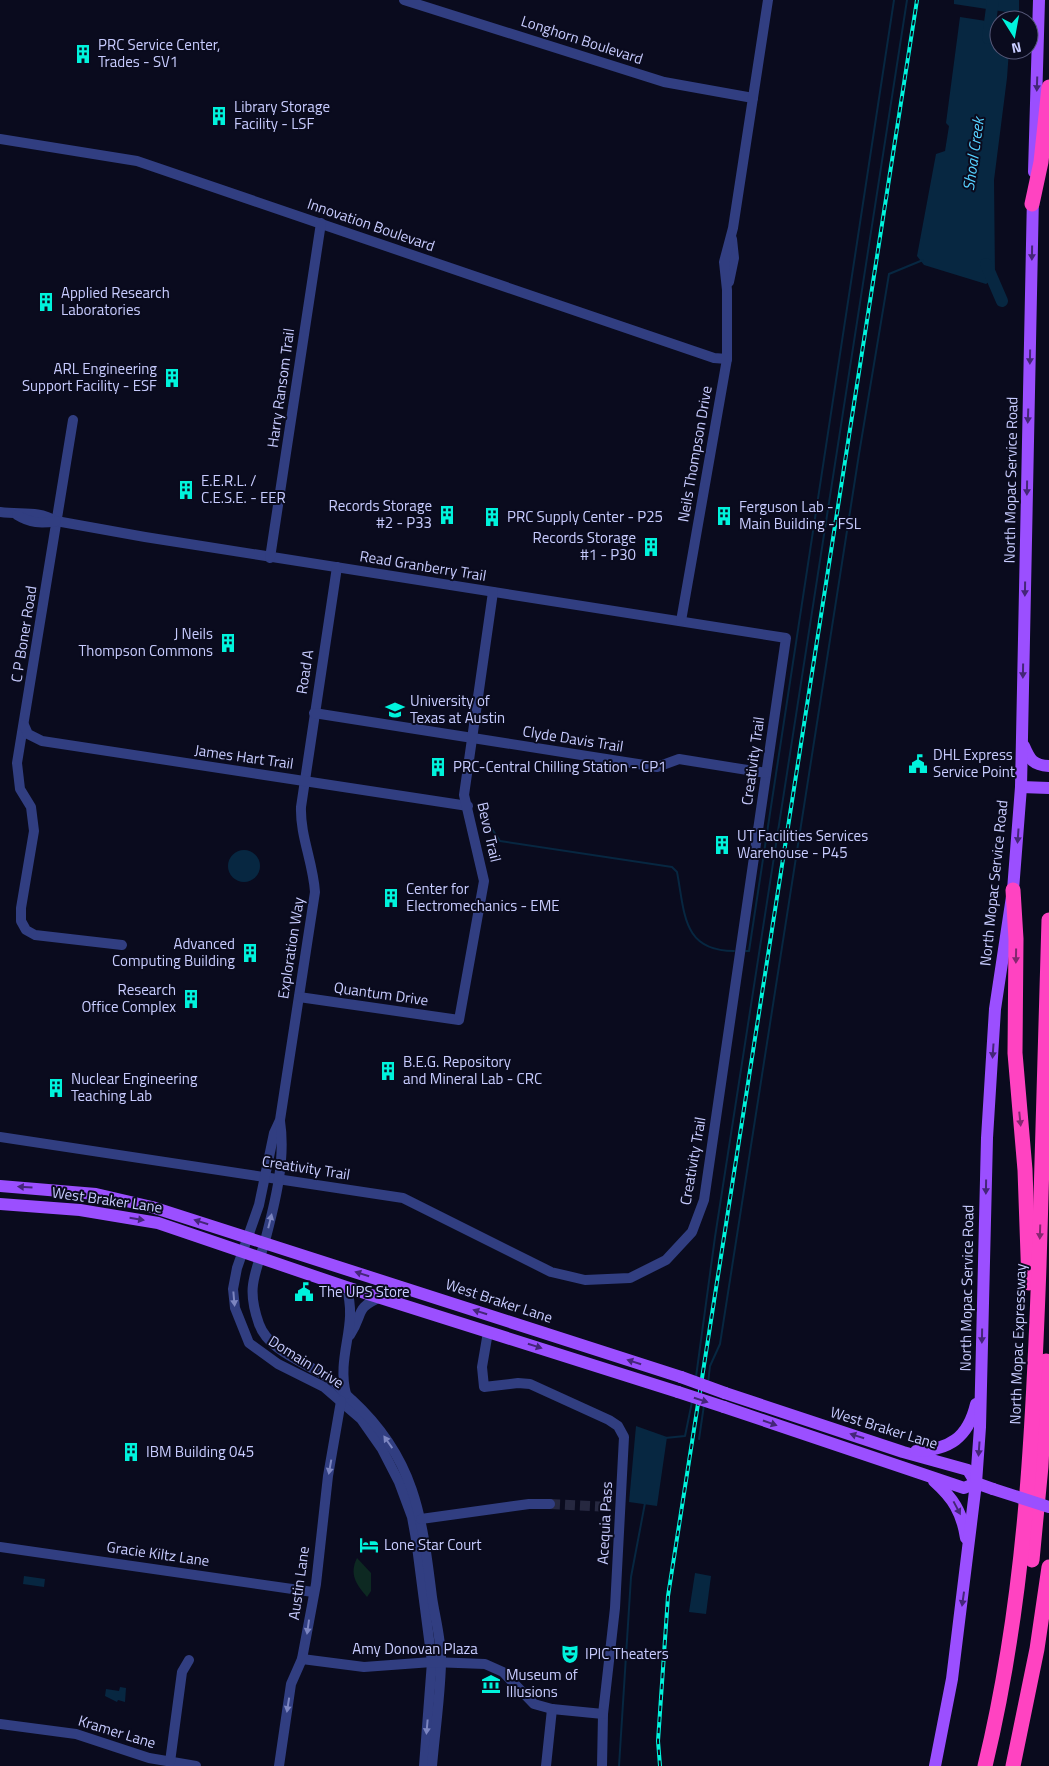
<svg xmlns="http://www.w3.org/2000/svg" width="1049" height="1766" viewBox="0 0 1049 1766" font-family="'Titillium Web',sans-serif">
	<rect width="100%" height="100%" fill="#0a0b1e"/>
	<path fill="#0d2922" d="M357,1558l14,15v18l-4,6c-11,-13 -18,-23 -10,-39z"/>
	<g fill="#072741">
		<polygon points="954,0 1019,0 1019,14 954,4"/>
		<polygon points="960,17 999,23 999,50 1009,50 1007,78 994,180 995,277 986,284 924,265 917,256 936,154 945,151 949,126 946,123"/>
		<circle cx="244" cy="866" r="16"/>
		<polygon points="636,1426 667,1437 657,1506 629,1502"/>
		<polygon points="695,1573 711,1576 706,1614 689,1612"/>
		<polygon points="24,1576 45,1579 44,1587 23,1584"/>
		<polygon points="120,1687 126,1688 125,1702 118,1700 117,1702 105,1696 106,1689 119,1691"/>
	</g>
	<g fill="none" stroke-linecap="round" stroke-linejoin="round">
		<g stroke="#072741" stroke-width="2">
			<path d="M486,820l14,21 172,26 5,5c8,41 5,79 57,79"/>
			<polyline points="746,951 749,951 894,0"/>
			<polyline points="696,1377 715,1237 907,0"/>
			<polyline points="708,1383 710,1366 720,1344 859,454 889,274 923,260"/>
			<polyline points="665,1438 685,1436 692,1402"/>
			<polyline points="699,1439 704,1405"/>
			<polyline points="619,1766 631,1577 645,1503"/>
		</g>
		<g stroke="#072741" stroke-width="12">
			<polyline points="988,38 993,0"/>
			<polyline points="986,264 1002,301"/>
		</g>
		<polyline stroke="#262840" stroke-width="10" stroke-dasharray="10 5" stroke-linecap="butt" points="550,1504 610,1507"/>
		<g stroke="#313e81" stroke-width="10">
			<polyline points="404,0 664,82 753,98"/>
			<polyline points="0,139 137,161 714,358 727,359"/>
			<polyline points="729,282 734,258 732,239"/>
			<polyline points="73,420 17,763 20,789 31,807 34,831 21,908 21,921 26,930 35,935 122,945"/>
			<path d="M0,512c21,3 37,-2 56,9l89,16 641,101 -82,562 -12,32 -26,28 -36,18 -45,2 -34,-8 -148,-74 -403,-61"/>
			<path d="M17,515c13,8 24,9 39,6"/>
			<polyline points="270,558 321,223"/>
			<path d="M337,567l-36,240c-1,29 12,55 14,85l-35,228 -6,13 -15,72 -22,63 -4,21 2,19 14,35 29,21 46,23 37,32 21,30 17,33 13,35 4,22 16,123 -8,104"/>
			<polyline points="681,621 727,359 727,290 724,262 733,228 768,0"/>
			<polyline points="314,713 657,767 679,759 766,773"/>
			<polyline points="24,725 28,734 42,741 468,806"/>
			<polyline points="299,997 459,1020 484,881 464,795 493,592"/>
			<path d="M280,1121c6,39 -5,82 -15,120 -10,35 -19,46 -6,83 10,28 49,39 71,55 8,6 14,14 22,21 63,58 70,116 80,197 3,21 10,45 9,67 -1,34 -6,68 -9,102"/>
			<polyline points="488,1332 482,1367 484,1387 518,1383 530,1384 609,1420 618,1426 624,1437 615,1608 603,1714 602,1766"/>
			<path d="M350,1335c14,-21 4,-27 31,-38"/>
			<path d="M346,1394c-10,-39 13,-69 0,-107"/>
			<polyline points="421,1519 529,1504 550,1504"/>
			<polyline points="0,1547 313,1592"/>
			<polyline points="302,1659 364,1667 432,1662 485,1664 503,1672 534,1704 552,1709 603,1714"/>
			<polyline points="0,1724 76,1734 149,1758 196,1766"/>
			<polyline points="170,1762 182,1672 189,1660"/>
			<polyline points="279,1766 291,1684 302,1659 316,1584 328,1476 341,1401"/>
			<polyline points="546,1766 552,1709"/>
		</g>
		<g stroke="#9b4fff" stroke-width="12">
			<polyline points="1034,172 1039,0"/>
			<path d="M1024,746c6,14 9,19 25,20"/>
			<polyline points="1021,787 1049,788"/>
			<polyline points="0,1186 96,1194 152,1207 681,1377"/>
			<polyline points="0,1204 80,1210 158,1223 346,1287 678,1392"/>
			<polyline points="725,1393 903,1452 968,1470 976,1483 993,1489"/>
			<polyline points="724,1407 964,1488 976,1483"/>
			<path d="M916,1451c33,-1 52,-13 60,-47"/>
			<path d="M934,1481c19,17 28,31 32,57"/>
			<polyline points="935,1766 952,1679 976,1483 980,1427 987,1138 995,1009 1013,890 1021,787 1033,195"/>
		</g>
		<g stroke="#ff43c1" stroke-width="15">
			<polyline points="1032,204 1041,162 1049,87"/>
			<polyline points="1013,890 1016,939 1015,1053 1025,1170 1029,1283"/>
			<polyline points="1032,1560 1041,1466 1046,1361"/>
			<path d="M985,1766c40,-165 48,-331 54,-500 3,-115 6,-230 10,-346"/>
			<polyline points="1013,1766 1037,1649 1049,1567"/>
		</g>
		<g stroke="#00f3dc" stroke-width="4">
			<polyline id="rail" points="660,1766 658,1741 668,1596 917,0"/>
		</g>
		<use href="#rail" stroke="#0a0b1e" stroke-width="2" stroke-dasharray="5.5" stroke-linecap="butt"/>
		<g stroke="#9b4fff" stroke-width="12">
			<polyline points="681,1377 725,1393"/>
			<polyline points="678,1392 724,1407"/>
			<polyline points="993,1489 1049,1507"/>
		</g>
	</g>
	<defs><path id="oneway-solid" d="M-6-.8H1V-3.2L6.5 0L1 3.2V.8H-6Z" transform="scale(1.25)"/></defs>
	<g fill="#442678">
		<use href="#oneway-solid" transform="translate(1037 84) rotate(92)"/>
		<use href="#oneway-solid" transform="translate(1032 253) rotate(91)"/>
		<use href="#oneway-solid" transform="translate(1030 357) rotate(91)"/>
		<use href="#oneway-solid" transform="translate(1028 416) rotate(92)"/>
		<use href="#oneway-solid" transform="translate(1027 488) rotate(91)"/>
		<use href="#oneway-solid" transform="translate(1025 589) rotate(91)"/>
		<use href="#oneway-solid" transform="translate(1023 671) rotate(91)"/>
		<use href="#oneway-solid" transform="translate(1018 836) rotate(94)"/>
		<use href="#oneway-solid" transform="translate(993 1051) rotate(94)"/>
		<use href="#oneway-solid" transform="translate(25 1187) rotate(-177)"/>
		<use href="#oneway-solid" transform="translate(986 1187) rotate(91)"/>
		<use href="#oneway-solid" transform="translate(137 1219) rotate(9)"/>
		<use href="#oneway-solid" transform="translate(201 1222) rotate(-163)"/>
		<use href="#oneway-solid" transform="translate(362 1274) rotate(-162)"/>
		<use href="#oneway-solid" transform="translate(480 1312) rotate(-162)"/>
		<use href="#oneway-solid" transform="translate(982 1336) rotate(91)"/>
		<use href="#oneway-solid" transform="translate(535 1346) rotate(18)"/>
		<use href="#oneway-solid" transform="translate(634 1362) rotate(-162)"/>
		<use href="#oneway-solid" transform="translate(701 1400) rotate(18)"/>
		<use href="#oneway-solid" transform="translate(770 1423) rotate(19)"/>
		<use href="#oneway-solid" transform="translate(857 1436) rotate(-162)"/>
		<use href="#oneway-solid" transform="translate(979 1449) rotate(94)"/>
		<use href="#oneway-solid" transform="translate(957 1508) rotate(62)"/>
		<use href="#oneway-solid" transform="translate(963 1599) rotate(98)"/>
	</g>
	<g fill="#842770">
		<use href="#oneway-solid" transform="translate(1016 956) rotate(91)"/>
		<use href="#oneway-solid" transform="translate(1020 1119) rotate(84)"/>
		<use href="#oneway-solid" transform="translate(1040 1232) rotate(92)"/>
	</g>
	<g fill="#7c85c0">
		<use href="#oneway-solid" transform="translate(270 1221) rotate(-76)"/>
		<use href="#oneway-solid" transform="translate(234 1299) rotate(85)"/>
		<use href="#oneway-solid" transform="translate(388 1442) rotate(-125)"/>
		<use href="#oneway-solid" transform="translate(330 1467) rotate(100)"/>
		<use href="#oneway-solid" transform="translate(308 1627) rotate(98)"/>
		<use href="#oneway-solid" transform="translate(288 1705) rotate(99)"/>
		<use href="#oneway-solid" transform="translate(427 1727) rotate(95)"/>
	</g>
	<defs>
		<g id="building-bare" transform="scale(1.5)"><path d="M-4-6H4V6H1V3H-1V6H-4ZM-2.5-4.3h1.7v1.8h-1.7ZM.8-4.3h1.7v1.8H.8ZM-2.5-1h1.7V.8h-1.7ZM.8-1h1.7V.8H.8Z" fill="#00f3dc" stroke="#0a0b1e" stroke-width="2.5" paint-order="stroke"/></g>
		<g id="university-bare" transform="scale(1.5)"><path d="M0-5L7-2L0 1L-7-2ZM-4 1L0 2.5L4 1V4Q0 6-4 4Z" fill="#00f3dc" stroke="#0a0b1e" stroke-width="2.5" paint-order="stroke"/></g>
		<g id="civic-bare" transform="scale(1.5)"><path d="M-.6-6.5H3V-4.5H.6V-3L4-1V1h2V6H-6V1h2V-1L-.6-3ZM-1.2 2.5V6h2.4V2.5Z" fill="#00f3dc" stroke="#0a0b1e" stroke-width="2.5" paint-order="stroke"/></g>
		<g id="hotel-bare" transform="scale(1.5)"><path d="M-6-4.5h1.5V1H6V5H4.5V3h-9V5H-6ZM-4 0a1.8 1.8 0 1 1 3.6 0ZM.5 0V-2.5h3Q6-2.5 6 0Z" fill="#00f3dc" stroke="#0a0b1e" stroke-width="2.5" paint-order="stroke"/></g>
		<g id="theatre-bare" transform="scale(1.5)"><path d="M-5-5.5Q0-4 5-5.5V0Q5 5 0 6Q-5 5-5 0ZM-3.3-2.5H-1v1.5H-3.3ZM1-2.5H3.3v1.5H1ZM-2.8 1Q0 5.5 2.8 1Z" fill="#00f3dc" stroke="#0a0b1e" stroke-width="2.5" paint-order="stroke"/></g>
		<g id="museum-bare" transform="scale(1.5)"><path d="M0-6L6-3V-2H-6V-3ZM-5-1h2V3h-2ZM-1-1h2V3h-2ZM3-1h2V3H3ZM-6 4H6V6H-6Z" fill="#00f3dc" stroke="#0a0b1e" stroke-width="2.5" paint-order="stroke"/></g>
	</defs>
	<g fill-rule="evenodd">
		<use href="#building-bare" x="83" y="54"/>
		<use href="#building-bare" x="219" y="116"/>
		<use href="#building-bare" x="46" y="302"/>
		<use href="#building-bare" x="172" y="378"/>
		<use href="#building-bare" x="186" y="490"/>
		<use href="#building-bare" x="447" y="515"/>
		<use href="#building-bare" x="724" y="516"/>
		<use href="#building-bare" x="492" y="517"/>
		<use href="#building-bare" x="651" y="547"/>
		<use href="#building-bare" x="228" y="643"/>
		<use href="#university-bare" x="395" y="710"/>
		<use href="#civic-bare" x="918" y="764"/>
		<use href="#building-bare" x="438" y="767"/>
		<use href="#building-bare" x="722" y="845"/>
		<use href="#building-bare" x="391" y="898"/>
		<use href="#building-bare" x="250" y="953"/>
		<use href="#building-bare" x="191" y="999"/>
		<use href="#building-bare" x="388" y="1071"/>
		<use href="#building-bare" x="56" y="1088"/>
		<use href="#civic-bare" x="304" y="1292"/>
		<use href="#building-bare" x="131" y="1452"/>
		<use href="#hotel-bare" x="369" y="1545"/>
		<use href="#theatre-bare" x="570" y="1654"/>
		<use href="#museum-bare" x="491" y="1684"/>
	</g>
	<g text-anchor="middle" stroke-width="4" stroke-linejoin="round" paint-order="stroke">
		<g font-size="15" fill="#c8ccff" stroke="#0a0b1e">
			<text transform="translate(582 40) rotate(18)" y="5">Longhorn Boulevard</text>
			<text transform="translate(371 225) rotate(19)" y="5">Innovation Boulevard</text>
			<text transform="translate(281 388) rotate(-82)" y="5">Harry Ransom Trail</text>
			<text transform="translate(695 454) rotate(-80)" y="5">Neils Thompson Drive</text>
			<text transform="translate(1011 480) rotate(-89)" y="5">North Mopac Service Road</text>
			<text transform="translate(423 566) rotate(9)" y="5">Read Granberry Trail</text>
			<text transform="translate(24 634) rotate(-81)" y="5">C P Boner Road</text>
			<text transform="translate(305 672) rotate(-81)" y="5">Road A</text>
			<text transform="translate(573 739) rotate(9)" y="5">Clyde Davis Trail</text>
			<text transform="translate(244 757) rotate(8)" y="5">James Hart Trail</text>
			<text transform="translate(753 761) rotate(-82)" y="5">Creativity Trail</text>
			<text transform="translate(489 832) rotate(77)" y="5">Bevo Trail</text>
			<text transform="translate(994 883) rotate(-84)" y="5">North Mopac Service Road</text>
			<text transform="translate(291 948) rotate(-81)" y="5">Exploration Way</text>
			<text transform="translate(381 994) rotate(8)" y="5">Quantum Drive</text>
			<text transform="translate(693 1161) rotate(-80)" y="5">Creativity Trail</text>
			<text transform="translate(306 1168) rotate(9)" y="5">Creativity Trail</text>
			<text transform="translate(107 1200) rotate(8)" y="5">West Braker Lane</text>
			<text transform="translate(967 1288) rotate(-89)" y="5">North Mopac Service Road</text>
			<text transform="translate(499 1301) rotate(18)" y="5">West Braker Lane</text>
			<text transform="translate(1018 1344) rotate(-88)" y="5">North Mopac Expressway</text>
			<text transform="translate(306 1362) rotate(32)" y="5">Domain Drive</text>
			<text transform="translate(884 1428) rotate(17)" y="5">West Braker Lane</text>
			<text transform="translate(605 1523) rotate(-87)" y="5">Acequia Pass</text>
			<text transform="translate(158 1554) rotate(8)" y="5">Gracie Kiltz Lane</text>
			<text transform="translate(299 1583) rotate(-82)" y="5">Austin Lane</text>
			<text x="415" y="1654">Amy Donovan Plaza</text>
			<text transform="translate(117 1732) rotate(17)" y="5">Kramer Lane</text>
		</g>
		<g font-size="15" fill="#c8ccff" stroke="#0a0b1e" text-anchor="start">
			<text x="98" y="50">PRC Service Center,<tspan x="98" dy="17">Trades - SV1</tspan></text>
			<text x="234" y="112">Library Storage<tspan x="234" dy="17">Facility - LSF</tspan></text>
			<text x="61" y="298">Applied Research<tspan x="61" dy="17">Laboratories</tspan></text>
			<text x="157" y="374" text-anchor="end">ARL Engineering<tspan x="157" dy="17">Support Facility - ESF</tspan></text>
			<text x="201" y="486">E.E.R.L. /<tspan x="201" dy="17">C.E.S.E. - EER</tspan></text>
			<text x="432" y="511" text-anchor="end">Records Storage<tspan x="432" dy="17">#2 - P33</tspan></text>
			<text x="739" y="512">Ferguson Lab -<tspan x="739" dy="17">Main Building - FSL</tspan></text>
			<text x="507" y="522">PRC Supply Center - P25</text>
			<text x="636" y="543" text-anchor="end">Records Storage<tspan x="636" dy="17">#1 - P30</tspan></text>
			<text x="213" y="639" text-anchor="end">J Neils<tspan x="213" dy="17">Thompson Commons</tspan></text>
			<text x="410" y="706">University of<tspan x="410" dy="17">Texas at Austin</tspan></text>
			<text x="933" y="760">DHL Express<tspan x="933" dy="17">Service Point</tspan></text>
			<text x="453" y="772">PRC-Central Chilling Station - CP1</text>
			<text x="737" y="841">UT Facilities Services<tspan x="737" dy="17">Warehouse - P45</tspan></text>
			<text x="406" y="894">Center for<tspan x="406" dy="17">Electromechanics - EME</tspan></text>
			<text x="235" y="949" text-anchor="end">Advanced<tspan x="235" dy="17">Computing Building</tspan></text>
			<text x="176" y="995" text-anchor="end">Research<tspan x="176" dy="17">Office Complex</tspan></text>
			<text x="403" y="1067">B.E.G. Repository<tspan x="403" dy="17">and Mineral Lab - CRC</tspan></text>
			<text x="71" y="1084">Nuclear Engineering<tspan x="71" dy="17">Teaching Lab</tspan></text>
			<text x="319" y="1297">The UPS Store</text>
			<text x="146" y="1457">IBM Building 045</text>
			<text x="384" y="1550">Lone Star Court</text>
			<text x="585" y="1659">IPIC Theaters</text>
			<text x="506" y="1680">Museum of<tspan x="506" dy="17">Illusions</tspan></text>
		</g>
		<g font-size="16" font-style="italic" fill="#56d1ff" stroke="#0a0b1e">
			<text transform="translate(973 154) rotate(-82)" y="6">Shoal Creek</text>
		</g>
	</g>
	<g transform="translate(1014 35) rotate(169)"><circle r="24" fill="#0a0b1e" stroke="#565878"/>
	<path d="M0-4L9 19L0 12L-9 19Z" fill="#00f3dc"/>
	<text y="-8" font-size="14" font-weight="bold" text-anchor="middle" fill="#c8ccff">N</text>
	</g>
</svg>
